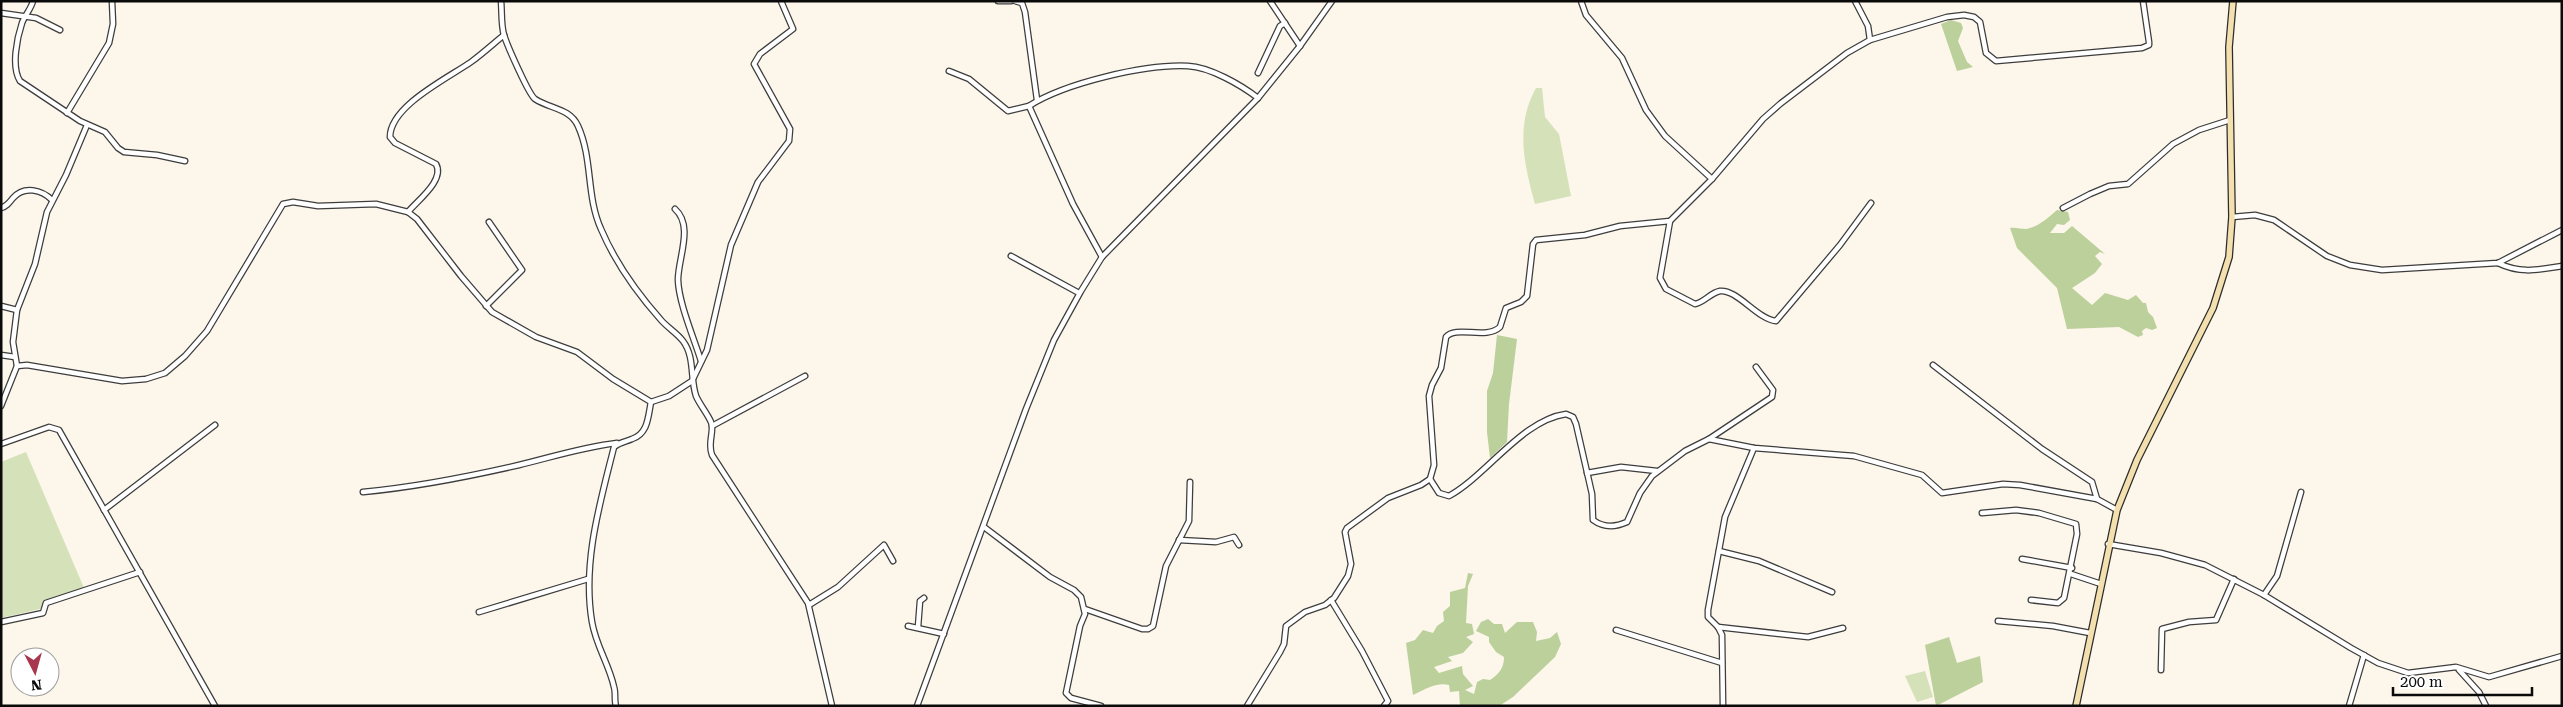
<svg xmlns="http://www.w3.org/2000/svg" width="2563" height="707" viewBox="0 0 2563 707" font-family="'Roboto Serif',serif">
	<rect width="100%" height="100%" fill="#fcf6eb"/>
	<g fill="#d5e1b9">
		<path d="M1536,88h6l3,29 14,17 12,62 -36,8c-11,-40 -20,-78 1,-116z"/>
		<polygon points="26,452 84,588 46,601 40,609 1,618 1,462"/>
		<polygon points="1925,671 1933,697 1917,702 1905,676"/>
	</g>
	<g fill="#bcd09b">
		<polygon points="1951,20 1961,23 1963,28 1958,41 1967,62 1973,67 1957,71 1941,24"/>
		<path d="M2057,210l11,2 2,8 -6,5 -7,-1 -7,9h14l8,-7 33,28 -5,-2 -5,4 7,8 -7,9 -23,15 20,17 13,-12 23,7 8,-5 7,8h3l2,9 5,5 4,11 -5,2 -6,-2 -4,3 1,4 -5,2 -19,-10 -52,2 -10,-41 -40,-40 -7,-20c6,-1 10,1 16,1 12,-2 22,-11 31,-19z"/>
		<polygon points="1497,335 1517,339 1509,404 1507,442 1490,458 1487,432 1487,391 1493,373"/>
		<path d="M1468,573l5,1 -5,12 -2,37 6,1 2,10 -8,3 7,5 -10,11 -15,4 4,4 -18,6 5,6 23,-7 1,8 10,12 -8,4 9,4 3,-12 6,-3 7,1c9,-6 14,-12 14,-23l-8,-5 -7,-10v-5l-13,-6 5,-9 7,-3 6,5h8l3,9 12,-11h16l4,10 -1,9 14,-3 7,-6 4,12 -6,13 -42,40 -14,9h-39l-1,-15 -9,1 -1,-7c-13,-3 -25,5 -36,10l-7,-52 9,-3 8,-10 10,3 4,-7 7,-5 -1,-9 7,-6v-14l15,-4z"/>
		<polygon points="1949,637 1957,663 1980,656 1983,682 1936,706 1925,645"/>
	</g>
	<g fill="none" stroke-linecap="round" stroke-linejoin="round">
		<g stroke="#3d3d3d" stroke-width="7">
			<g id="street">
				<path d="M33,1c-2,8 -8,14 -11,22 -5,15 -11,44 -2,58l60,40 25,11 13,16 6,4 33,3 28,6"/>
				<path d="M501,1c1,11 0,24 3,34 3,10 25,60 31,64 15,10 35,9 43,27 15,33 8,70 23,103 14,33 36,64 60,91 7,8 16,13 22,21 12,16 7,37 13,55 4,9 11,17 15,26 4,8 -4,21 1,33l96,148 24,103"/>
				<polyline points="998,1 1011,1"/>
				<polyline points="1015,1 1022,3 1025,12 1037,100"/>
				<polyline points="1270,1 1300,46"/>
				<polyline points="1581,1 1586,15 1622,58 1646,110 1665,136 1712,179"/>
				<polyline points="1855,1 1868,26 1870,40"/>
				<polyline points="1,13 36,18 60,30"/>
				<polyline points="949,71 969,79 1008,111 1029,106"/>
				<polyline points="1258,73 1280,26 1285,23"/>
				<polyline points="67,113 109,43 113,24 112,1"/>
				<path d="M1,208c6,-2 8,-5 12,-10 11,-13 29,-8 39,2"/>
				<polyline points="2063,208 2090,194 2109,186 2128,184 2173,144 2199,130 2230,120"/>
				<path d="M675,209c19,17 3,49 3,71 1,24 16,58 23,81"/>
				<path d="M408,212c10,-12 37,-32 28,-48l-41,-21 -5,-6c0,-31 58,-59 81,-75 11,-8 22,-18 33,-27"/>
				<polyline points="2232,217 2255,215 2274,220 2327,256 2350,265 2382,270 2498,263 2562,230"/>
				<path d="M1670,221l-10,57 6,11 29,15c10,-2 15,-11 25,-13 17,-2 37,28 56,30l64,-76 31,-42"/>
				<polyline points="1011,256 1079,293"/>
				<path d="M1102,257l-29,-53 -44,-98c36,-23 116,-42 159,-40 22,1 53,19 70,32"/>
				<path d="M2498,263c23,11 39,7 64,3"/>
				<polyline points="1,306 17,310"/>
				<polyline points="486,306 522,270 489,222"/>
				<polyline points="1,355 15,357"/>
				<polyline points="1933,365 2042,449 2092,482 2097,499"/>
				<polyline points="17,366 27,365 122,381 146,379 165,373 185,356 207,331 283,204 293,202 318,206 376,204 408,212 417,219 461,276 492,312 536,337 577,352 613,379 651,402 669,396 692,381 707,350 731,245 758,182 789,141 790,129 754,64 760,54 793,29 781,1"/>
				<polyline points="1,406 17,366 13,342 17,310 35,264 47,212 66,175 87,125"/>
				<polyline points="712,426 805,376"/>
				<polyline points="1709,439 1754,448 1854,456 1922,475 1942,493 2003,484 2020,485 2097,499 2117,510"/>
				<polyline points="1,444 49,427 59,430 215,706"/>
				<polyline points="1587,473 1621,467 1657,471"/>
				<path d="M1430,479l9,14 10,3c37,-20 73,-76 117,-82l7,3 3,7 16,70 1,26c11,8 23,7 34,2l13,-29 12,-17 33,-25 24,-12 63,-42 1,-7 -17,-23"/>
				<path d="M363,492c53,-5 104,-15 156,-27 33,-8 64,-18 98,-22"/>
				<polyline points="104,510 215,425"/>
				<polyline points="1982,513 2016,510 2039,513 2076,524 2077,534 2064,598 2058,603 2031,600"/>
				<polyline points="984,527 1050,577 1074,590 1081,597 1085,614 1080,626 1066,693 1071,698 1101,706"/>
				<polyline points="1179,540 1216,542 1234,537 1239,545"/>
				<polyline points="2108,544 2161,553 2205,565 2264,595 2351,648 2378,663 2408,673 2456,667 2489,677 2562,656"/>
				<polyline points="1719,551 1759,561 1832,592"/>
				<polyline points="2022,559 2072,568"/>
				<polyline points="2071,574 2101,584"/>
				<polyline points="2264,595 2277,576 2301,492"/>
				<polyline points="1331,600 1362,651 1388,701 1384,706"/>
				<polyline points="809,605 838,587 884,545 893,561"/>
				<polyline points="1085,609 1142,629 1148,629 1153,626 1166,566 1189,521 1190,482"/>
				<polyline points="479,612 588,579"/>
				<polyline points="1998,621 2053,626 2090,633"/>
				<polyline points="1,622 43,613 46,603 140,572"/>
				<polyline points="908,626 944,634"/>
				<polyline points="918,627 920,601 924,598"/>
				<polyline points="1718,627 1808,637 1843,628"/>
				<polyline points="1616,630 1722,663"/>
				<polyline points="2161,670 2162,629 2189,622 2216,620 2234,579"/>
				<polyline points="2459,670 2479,692 2486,706"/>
				<path d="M616,706c-2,-6 0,-13 -2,-19 -5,-23 -18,-41 -22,-65 -10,-59 8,-119 22,-175 6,-5 11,-5 18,-8 16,-5 16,-22 19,-37"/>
				<polyline points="917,706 1026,409 1054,340 1081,291 1102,257 1258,98 1300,46 1332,1"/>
				<path d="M1247,706l33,-54 4,-8 2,-18 19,-14 20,-7 9,-7 14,-22 3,-12 -6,-32 2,-4 41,-30 33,-13 9,-6 4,-14 -5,-69 3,-11 9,-17 5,-31c10,-12 40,3 54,-10l6,-19 15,-6 6,-6 6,-52 3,-4 49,-5 35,-9 50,-5 42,-42 51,-60 17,-15 67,-51 23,-13 77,-23 17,-2 10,2 6,5 6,31 10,8 146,-13 7,-3v-3l-6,-41"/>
				<polyline points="1723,706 1722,635 1718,627 1708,617 1708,610 1725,517 1754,448"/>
				<polyline points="2349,706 2364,655"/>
			</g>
		</g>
		<g stroke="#2c2c2c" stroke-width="8">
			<polyline id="secondary" points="2076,706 2117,510 2137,460 2213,308 2229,257 2232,217 2229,47 2233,1"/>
		</g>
		<use href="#street" stroke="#fff" stroke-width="4.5"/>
		<use href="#secondary" stroke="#f4e0ae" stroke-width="5.5"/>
	</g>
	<rect width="2563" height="707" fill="none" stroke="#0a0a0a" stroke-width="5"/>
	<g transform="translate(35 672) rotate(174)"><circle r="24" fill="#ffffff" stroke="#9d9d9d"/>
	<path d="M0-4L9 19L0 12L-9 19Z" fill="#a7364e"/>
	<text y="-8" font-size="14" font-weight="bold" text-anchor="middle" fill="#0a0a0a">N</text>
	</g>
	<path d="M2393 687v8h139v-8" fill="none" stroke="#0a0a0a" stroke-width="2.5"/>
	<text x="2400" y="687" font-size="15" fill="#0a0a0a" stroke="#ffffff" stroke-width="4" paint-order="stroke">200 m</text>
</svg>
